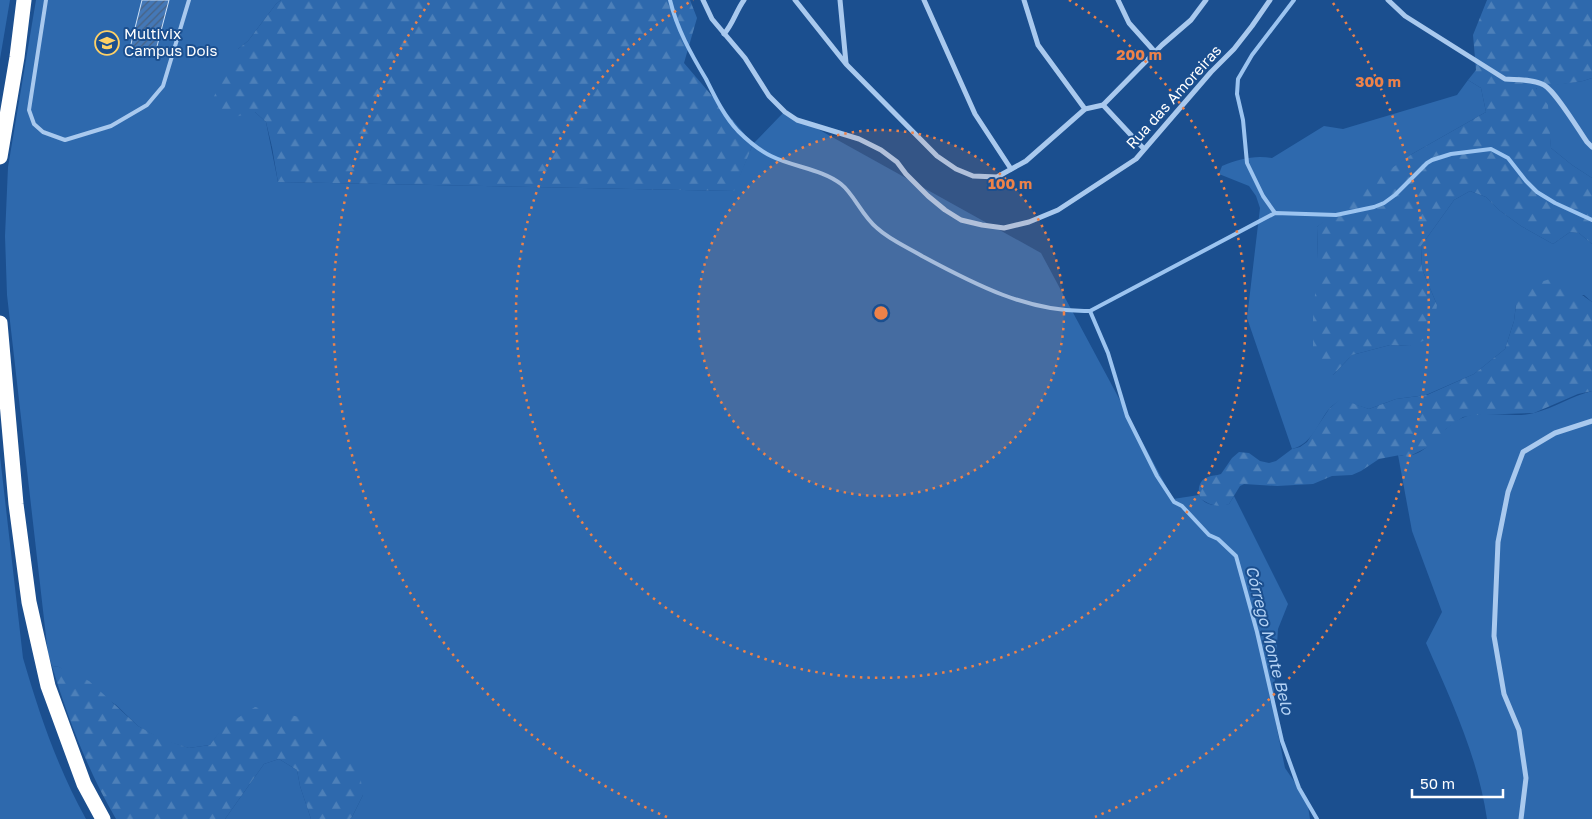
<svg xmlns="http://www.w3.org/2000/svg" width="1592" height="819" viewBox="0 0 1592 819" font-family="'Golos Text',sans-serif">
	<defs>
		<pattern id="forest-firs" width="22" height="20" patternUnits="userSpaceOnUse" patternTransform="scale(1.25)"><rect width="22" height="20" fill="#2e69ad"/><path d="M5 1l3.5 6h-7zM16 11l3.5 6h-7z" fill="#4d80b9"/></pattern>
		<pattern id="building-hatch" width="6" height="6" patternUnits="userSpaceOnUse" patternTransform="scale(1.25)"><rect width="6" height="6" fill="#4478b7"/><path d="M-1 1l2-2M0 6l6-6M5 7l2-2" fill="none" stroke="#486282"/></pattern>
	</defs>
	<rect width="100%" height="100%" fill="#1b4f8f"/>
	<g fill="#2e69ad">
		<polygon points="0,0 10,0 0,59"/>
		<path d="M36,0h245l-5,4 -28,37 -10,8 17,63 11,10 12,60 455,9 20,-47 30,-31 24,10 234,130 132,246 26,-4c6,12 18,11 30,9l5,-8 54,108 -10,25 -4,63 2,32 9,44 22,32 3,19h-960l2,-2 11,-22 -140,-67 -13,17 -21,3 -27,-8 -24,-14 -22,-21 -57,-38 -7,-1 -4,-12 -41,-359 -2,-59 3,-69z"/>
		<polygon points="1592,78 1592,178 1572,165 1551,148 1549,128 1536,87 1583,81"/>
		<path d="M1468,80l13,8 5,24 -74,42 -95,73 1,31 15,117 19,-20 38,-10 20,1 27,-41 -15,-36 -1,-23 33,-46 16,-9 16,6 13,13 22,16 32,18 17,-12 9,1 13,11v58l-8,-7 -68,10 -2,16 -9,28 -31,25 -48,21 -30,4 -27,10 -29,-9c-3,2 -7,5 -10,8 -13,15 -16,35 -38,41l-45,-131 13,-110 -4,-12 -7,-10 -30,-12 3,-8c17,-7 32,-11 50,-8l52,-32 19,3 114,-34z"/>
		<path d="M1592,391v428h-105c-9,-62 -36,-119 -61,-176l16,-31 -30,-81 -14,-76c4,0 8,2 11,1 23,-5 32,-29 53,-38 19,-9 52,1 72,-5 20,-5 38,-17 58,-22z"/>
		<path d="M0,456l23,202c16,55 35,111 63,161h-86z"/>
		<polygon points="279,759 297,770 300,786 311,819 225,819 264,764"/>
	</g>
	<g fill="url(#forest-firs)">
		<polygon points="281,0 690,0 697,18 684,63 753,144 734,191 278,182 272,147 266,122 255,112 223,120 215,113 212,101 224,74 238,49 248,41 276,4"/>
		<polygon points="1487,0 1592,0 1592,78 1583,81 1536,88 1548,105 1551,148 1572,165 1592,178 1592,244 1579,233 1570,232 1553,244 1521,226 1499,210 1486,197 1470,191 1454,200 1421,246 1422,269 1437,305 1434,326 1428,339 1410,346 1390,345 1352,355 1333,375 1316,363 1313,355 1313,319 1318,258 1317,227 1349,198 1412,154 1486,112 1481,88 1468,80 1476,70 1473,35"/>
		<path d="M1556,277l36,25v89l-14,3 -44,19 -59,2 -12,2 -17,12 -9,14 -9,4 -20,10 -8,-2 -21,4 -18,12 -9,4 -20,1 -19,8 -36,2 -33,-2 -4,2 -11,18c-11,4 -19,1 -28,-5 -4,-7 -3,-19 7,-22 4,-2 8,-1 13,-3l11,-16 7,-6 10,1 11,8 9,2 7,-2 16,-12 8,-2 7,-5 22,-33 11,-10 29,10 27,-10 31,-4 47,-21 31,-25 9,-28 2,-16 12,-19z"/>
		<path d="M52,666l7,1 30,14 49,45 24,13 27,9 21,-3 12,-17 33,-21 44,10 34,23 25,20 5,35 -11,22 -2,2h-39l-11,-33 -3,-16 -18,-11 -15,5 -39,55h-109c-28,-48 -48,-100 -64,-153z"/>
	</g>
	<g fill="none" stroke-linecap="round" stroke-linejoin="round">
		<g stroke="#9cc4f0" stroke-width="4">
			<path d="M670,0c7,29 21,54 36,79 9,18 18,37 32,52 9,9 21,19 33,25 22,11 51,13 70,28 13,10 21,32 36,44 13,12 30,19 45,28 52,28 107,57 168,55l185,-98 61,2 38,-8 10,-4 11,-8 32,-32 5,-3 19,-6 40,-5 17,9 18,23 11,11 18,11 37,17"/>
			<polyline points="1275,213 1263,196 1247,163 1243,120 1237,94 1238,79 1252,55 1294,0"/>
			<polyline points="1090,311 1108,353 1127,416 1157,476 1174,502 1182,506 1209,535 1218,539 1236,556 1257,632 1282,741 1299,788 1317,819"/>
		</g>
	</g>
	<polygon fill="url(#building-hatch)" stroke="#cfe3fa" points="142,0 169,0 155,54 130,48"/>
	<g fill="none" stroke-linecap="round" stroke-linejoin="round">
		<polyline stroke="#a9c9ee" stroke-width="4" points="46,0 29,110 34,124 43,132 65,140 111,126 147,105 163,86 189,0"/>
		<g stroke="#a9c9ee" stroke-width="5">
			<polyline points="703,0 712,19 745,58 769,96 785,112 797,120 859,139 881,150 897,162 906,174 928,196 945,210 961,220 982,225 1004,228 1029,222 1058,210 1136,159 1211,72 1234,49 1252,26 1270,0"/>
			<polyline points="795,0 846,64 937,156 956,169 973,176 997,177 1026,161 1085,109 1103,105 1162,45 1191,20 1206,0"/>
			<polyline points="840,0 846,63"/>
			<polyline points="924,0 975,114 1011,169"/>
			<polyline points="1024,0 1038,45 1085,109"/>
			<polyline points="1118,0 1129,23 1155,52"/>
			<path d="M1388,0l17,16 100,63c13,1 28,0 39,6 12,7 34,44 43,57l5,5"/>
			<path d="M724,34c9,-10 12,-23 20,-34"/>
			<polyline points="1103,105 1144,149"/>
			<polyline points="1521,819 1526,778 1519,730 1504,694 1494,636 1498,542 1508,492 1523,452 1555,433 1592,421"/>
		</g>
		<g stroke="#fff" stroke-width="15">
			<polyline points="0,157 17,57 24,0"/>
			<polyline points="0,323 16,504 29,602 48,686 84,784 103,819"/>
		</g>
	</g>
	<circle cx="881" cy="313" r="183" fill="#ee8249" fill-opacity=".12"/>
	<g fill="none" stroke="#ee8249" stroke-width="2.5" stroke-dasharray="2.5 5">
		<circle cx="881" cy="313" r="183"/>
		<path d="M1069 0A365 365 0 1 1 693 0"/>
		<path d="M667 817A548 548 0 0 1 429 3M1333 3A548 548 0 0 1 1095 817"/>
	</g>
	<defs>
		<g id="university-ring" transform="scale(1.25)"><circle r="9.5" fill="#1b4f8f" stroke="#ffd166" stroke-width="1.5"/><path d="M0-5L7-2L0 1L-7-2ZM-4 1L0 2.5L4 1V4Q0 6-4 4Z" fill="#ffd166"/></g>
	</defs>
	<g fill-rule="evenodd">
		<use href="#university-ring" x="107" y="43"/>
	</g>
	<g text-anchor="middle" stroke-width="4" stroke-linejoin="round" paint-order="stroke">
		<g font-size="15" fill="#fff" stroke="#1b4f8f" text-anchor="start">
			<text x="124" y="39">Multivix<tspan x="124" dy="17">Campus Dois</tspan></text>
		</g>
		<g font-size="15" fill="#fff" stroke="#1b4f8f">
			<text transform="translate(1174 97) rotate(-48)" y="5">Rua das Amoreiras</text>
		</g>
		<g font-size="16" font-style="italic" fill="#b5d3f5" stroke="#1b4f8f">
			<text transform="translate(1270 640) rotate(76)" y="6">Córrego Monte Belo</text>
		</g>
	</g>
	<circle cx="881" cy="313" r="8" fill="#ee8249" stroke="#1b4f8f" stroke-width="2.5"/>
	<g font-size="15" text-anchor="middle" font-weight="bold" fill="#ee8249" stroke="#1b4f8f" stroke-width="4" stroke-linejoin="round" paint-order="stroke">
		<text x="1139" y="60">200 m</text>
		<text x="1378" y="87">300 m</text>
		<text x="1010" y="189">100 m</text>
	</g>
	<path d="M1412 789v8h91v-8" fill="none" stroke="#ffffff" stroke-width="2.5"/>
	<text x="1420" y="789" font-size="15" fill="#ffffff" stroke="#1b4f8f" stroke-width="4" paint-order="stroke">50 m</text>
</svg>
